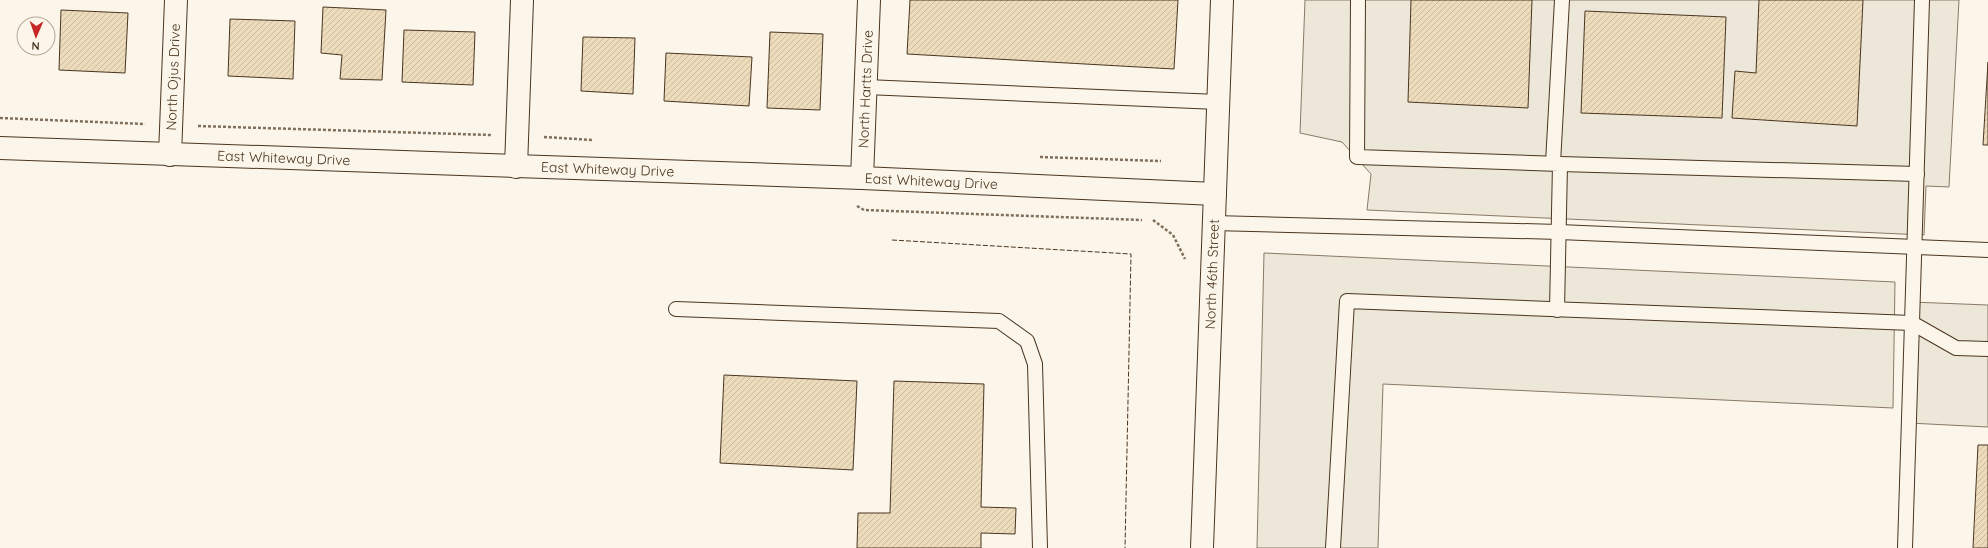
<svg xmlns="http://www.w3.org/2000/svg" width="1988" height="548" viewBox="0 0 1988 548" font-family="Quicksand,sans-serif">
	<defs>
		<pattern id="building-hatch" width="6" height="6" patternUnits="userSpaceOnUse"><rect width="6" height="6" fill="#ecdcbc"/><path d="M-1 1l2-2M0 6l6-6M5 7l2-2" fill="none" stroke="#ccbda1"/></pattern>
	</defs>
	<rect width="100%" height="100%" fill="#fbf6e9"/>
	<g fill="#ede7d9" stroke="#887966">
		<polygon points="1305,0 1959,0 1949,187 1926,186 1924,235 1367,210 1371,174 1342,142 1300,133"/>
		<polygon points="1264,253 1895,282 1893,408 1383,384 1378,548 1257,548"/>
		<polygon points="1911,302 1988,305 1988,427 1909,423"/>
	</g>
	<g fill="url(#building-hatch)" stroke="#4a3520">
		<polygon points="910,0 1178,0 1174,69 907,54"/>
		<polygon points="1411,0 1532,0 1528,108 1408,102"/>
		<polygon points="1759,0 1863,0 1857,126 1732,118 1735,71 1756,73"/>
		<polygon points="323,7 386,10 382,80 340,79 342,55 321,53"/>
		<polygon points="61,10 128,13 125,73 59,70"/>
		<polygon points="1585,11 1726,17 1722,118 1581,113"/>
		<polygon points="230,19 295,21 293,79 228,76"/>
		<polygon points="404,30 475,32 473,85 402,82"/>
		<polygon points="770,32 823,34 820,110 767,108"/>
		<polygon points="583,37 635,38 633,94 581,91"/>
		<polygon points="666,53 752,57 749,106 664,101"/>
		<polygon points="1988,62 1988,145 1983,145"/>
		<polygon points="724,375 857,381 853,470 720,463"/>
		<polygon points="894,381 984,384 981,507 1016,508 1015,534 981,533 981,548 857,548 858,513 890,513"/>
		<polygon points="1978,445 1988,445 1988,548 1973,548"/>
	</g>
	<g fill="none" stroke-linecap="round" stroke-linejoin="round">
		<g stroke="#4a3520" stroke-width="16">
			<g id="lane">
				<polyline points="1358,0 1357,157 1560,164 1557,310"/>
				<polyline points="866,87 1218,102"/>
				<polyline points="1553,163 1562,0"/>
				<polyline points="1560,164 1917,174"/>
				<polyline points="1213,223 1559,232 1988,250"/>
				<polyline points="676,309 999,321 1027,341 1035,364 1040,548"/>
				<polyline points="1333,548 1347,301 1912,323 1956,348 1988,349"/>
				<polyline points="1905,548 1922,0"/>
			</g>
		</g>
		<g stroke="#4a3520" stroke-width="24">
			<g id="street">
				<path id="s1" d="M0,148l862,30 353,16"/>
				<path id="s2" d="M170,155l6,-155"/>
				<polyline points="516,167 522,0"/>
				<path id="s3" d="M862,178l7,-178"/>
			</g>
		</g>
		<g stroke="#4a3520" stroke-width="24">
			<g id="secondary">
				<path id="s4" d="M1202,548l20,-548"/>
			</g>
		</g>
		<g stroke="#7f6f5c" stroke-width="2.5" stroke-dasharray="3 2" stroke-linecap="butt">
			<polyline points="0,118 145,124"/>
			<polyline points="198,126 491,135"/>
			<polyline points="544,137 593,140"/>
			<polyline points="1040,157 1161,161"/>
			<polyline points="857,206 864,210 1142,220"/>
			<polyline points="1153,220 1173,235 1185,259"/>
		</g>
		<use href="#lane" stroke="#fbf6e9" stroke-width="14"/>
		<use href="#street" stroke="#fbf6e9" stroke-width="22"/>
		<use href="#secondary" stroke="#fbf6e9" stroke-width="22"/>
		<polyline stroke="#4a3520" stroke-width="1" stroke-dasharray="5 2" stroke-linecap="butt" points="892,240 1131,254 1125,548"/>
	</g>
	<g text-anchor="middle" stroke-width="3" stroke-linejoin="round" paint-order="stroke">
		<g font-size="14" fill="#4a3520" stroke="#fbf6e9">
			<text dy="5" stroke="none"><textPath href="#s2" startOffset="78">North Ojus Drive</textPath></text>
			<text dy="5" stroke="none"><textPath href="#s3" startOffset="89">North Hartts Drive</textPath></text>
			<text dy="5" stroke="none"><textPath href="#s1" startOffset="284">East Whiteway Drive</textPath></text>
			<text dy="5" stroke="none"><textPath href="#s1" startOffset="608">East Whiteway Drive</textPath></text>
			<text dy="5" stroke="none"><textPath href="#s1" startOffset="932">East Whiteway Drive</textPath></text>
			<text dy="5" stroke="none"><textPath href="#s4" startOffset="274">North 46th Street</textPath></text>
		</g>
	</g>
	<g transform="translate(36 36) rotate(182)"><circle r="19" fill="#fbf6e9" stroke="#b4a999"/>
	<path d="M0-3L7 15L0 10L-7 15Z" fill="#c62828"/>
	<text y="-6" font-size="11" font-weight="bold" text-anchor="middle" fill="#4a3520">N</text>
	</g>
</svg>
